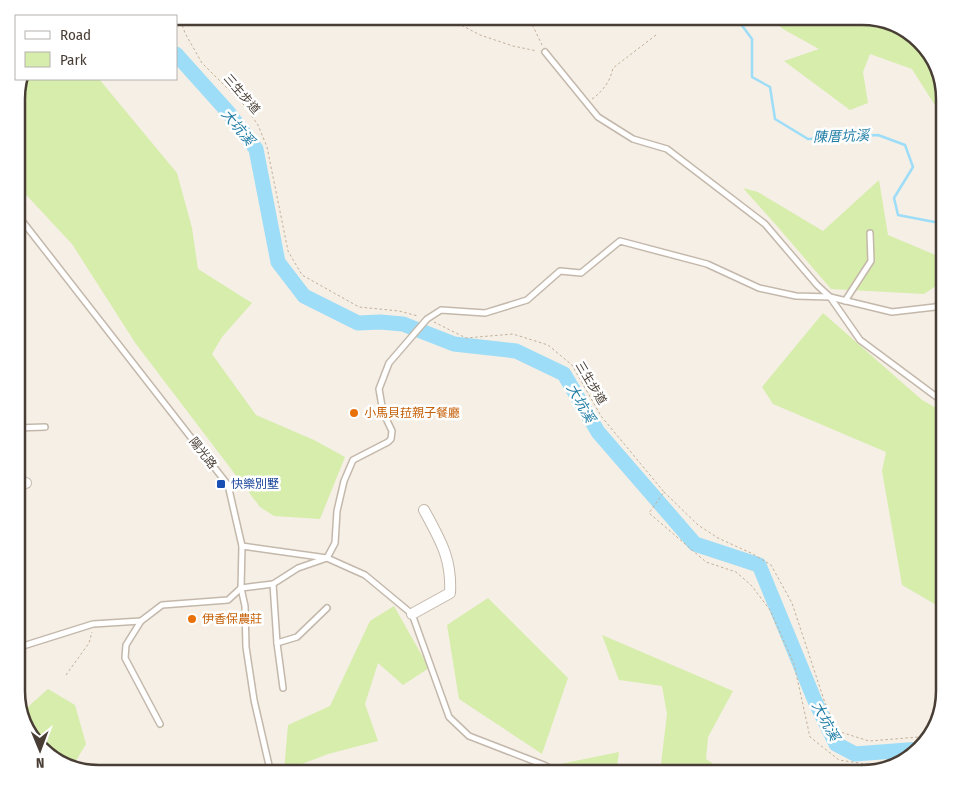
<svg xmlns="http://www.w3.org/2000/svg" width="961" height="790" viewBox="0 0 961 790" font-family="'Fira Sans Condensed','Noto Sans TC',sans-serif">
	<rect width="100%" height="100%" fill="#f5efe6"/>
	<g fill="#d7edab">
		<polygon points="767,16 862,16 917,37 938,67 945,99 945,116 938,110 912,69 870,54 863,72 868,103 850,110 784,61 819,49 783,29"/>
		<polygon points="24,79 99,79 177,173 192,228 198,269 252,303 222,337 212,354 256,415 314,440 345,457 320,519 274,516 260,507 136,344 72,244 16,184 16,93"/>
		<polygon points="879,180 888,235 945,259 945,280 924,294 831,289 777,226 743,188 758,192 823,231"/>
		<polygon points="823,313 922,400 945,413 945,610 902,585 882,471 886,452 773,404 762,387"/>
		<polygon points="488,598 568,678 542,754 459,699 447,625"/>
		<polygon points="394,606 429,668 403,685 378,663 365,704 378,741 328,754 284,771 288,725 330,706 370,621"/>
		<polygon points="602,635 733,691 708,737 706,759 728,774 665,774 661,764 667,714 662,686 619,680"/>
		<polygon points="48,689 75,705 86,744 74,764 44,753 25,727 21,713"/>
		<polygon points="619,752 616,774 573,774 560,764"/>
	</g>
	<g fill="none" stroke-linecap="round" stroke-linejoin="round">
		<polyline stroke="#9dddf7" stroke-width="2.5" points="735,16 752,39 752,77 770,87 775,119 808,139 878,135 905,145 913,167 894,198 898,215 945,224"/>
		<polyline stroke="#9dddf7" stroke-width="15" points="176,54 228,112 256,149 278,262 304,296 358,323 380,322 403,324 454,344 516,351 564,374 598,432 695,544 759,565 815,701 836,744 855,754 920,749"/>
		<g stroke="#c4b8ab" stroke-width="8">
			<g id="lane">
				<polyline points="545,52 598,117 633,139 667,149 765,224 817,285 830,297 860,340 938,398 945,401"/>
				<polyline points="16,213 228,485 242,546 241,588 245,606 246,647 254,700 271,774"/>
				<polyline points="845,301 871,261 870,233"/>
				<polyline points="16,428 45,427"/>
				<polyline points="242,546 327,558 365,575 412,614 449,717 469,736 544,765 560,774"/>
				<polyline points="273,584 277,643 283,688"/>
				<polyline points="141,621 126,645 125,658 160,724"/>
				<polyline points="16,643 23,646 93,624 141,621 162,605 228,600 241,588 273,584 298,568 327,558 335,543 337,511 344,481 353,460 388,442 391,439 392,431 383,412 379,389 389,363 427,319 441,310 485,313 527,300 560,271 581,273 620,241 707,264 759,288 796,296 830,297 892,312 935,307 945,301"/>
				<polyline points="277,643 297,637 327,608"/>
			</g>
		</g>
		<g stroke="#c4b8ab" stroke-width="12">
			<g id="street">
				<polyline points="16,483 26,483"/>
				<path d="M412,614l38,-21c2,-35 -10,-53 -26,-83"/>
			</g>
		</g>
		<g stroke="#c4af98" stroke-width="1" stroke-dasharray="2.5 2.5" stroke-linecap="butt">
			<polyline points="179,16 185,33 202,63 244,105 258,125 267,147 288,251 302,275 359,307 399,311 418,316"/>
			<polyline points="444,16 480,35 513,46 537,51"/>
			<polyline points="528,16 542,45"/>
			<path d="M592,99c11,-8 18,-17 21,-31l43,-33"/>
			<polyline points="434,322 466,338 513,334 548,345 572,365 601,416 664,492 649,513 706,562 736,572 751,585 770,610 794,664 810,737 839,760 872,765 904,760"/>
			<polyline points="664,492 698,525 718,538 753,554 771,565 792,603 824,700 837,731 869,741 919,737 927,739"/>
			<polyline points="66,675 89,643 92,632"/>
		</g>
		<use href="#lane" stroke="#fff" stroke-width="5"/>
		<use href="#street" stroke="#fff" stroke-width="10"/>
	</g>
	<g fill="#e8710a" stroke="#fff" stroke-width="2">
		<circle cx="354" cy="413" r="5"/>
		<circle cx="192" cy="619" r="5"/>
	</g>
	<rect fill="#1a4fb4" stroke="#fff" stroke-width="2" x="216" y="479" width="10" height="10" rx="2.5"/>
	<g text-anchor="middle" stroke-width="5" stroke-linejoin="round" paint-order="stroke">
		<g font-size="12" fill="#483e35" stroke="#fff">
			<text transform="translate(242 94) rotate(49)" y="4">三生步道</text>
			<text transform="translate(591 383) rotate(59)" y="4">三生步道</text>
			<text transform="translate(203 453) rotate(52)" y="4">陽光路</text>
		</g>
		<g font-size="12" fill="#c56008" stroke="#fff" text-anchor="start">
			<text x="364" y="417">小馬貝菈親子餐廳</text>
			<text x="202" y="623">伊香保農莊</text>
		</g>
		<g font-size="12" fill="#164399" stroke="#fff" text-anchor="start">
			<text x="231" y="488">快樂別墅</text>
		</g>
		<g font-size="14" font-style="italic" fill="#207da5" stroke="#fff">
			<text transform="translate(238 127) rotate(50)" y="5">大坑溪</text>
			<text transform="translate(841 136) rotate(-2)" y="5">陳厝坑溪</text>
			<text transform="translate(581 403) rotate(60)" y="5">大坑溪</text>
			<text transform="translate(826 721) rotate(62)" y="5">大坑溪</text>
		</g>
	</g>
	<path d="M0 0H961V790H0ZM99 25H862A74 74 0 0 1 936 99V691A74 74 0 0 1 862 765H99A74 74 0 0 1 25 691V99A74 74 0 0 1 99 25Z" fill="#fff" fill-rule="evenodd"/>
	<path fill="none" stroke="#483e35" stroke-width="2.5" d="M99 25H862A74 74 0 0 1 936 99V691A74 74 0 0 1 862 765H99A74 74 0 0 1 25 691V99A74 74 0 0 1 99 25Z"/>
	<rect x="15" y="15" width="162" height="65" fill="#ffffff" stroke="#b6b2ae"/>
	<rect x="25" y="31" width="25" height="8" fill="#ffffff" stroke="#b6b2ae"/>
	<text x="60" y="40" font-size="15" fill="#483e35">Road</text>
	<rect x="25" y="52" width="25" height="15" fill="#d7edab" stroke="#b6b2ae"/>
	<text x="60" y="65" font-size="15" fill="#483e35">Park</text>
	<g transform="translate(40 750) rotate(179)" stroke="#ffffff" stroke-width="4" paint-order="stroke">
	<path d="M0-4L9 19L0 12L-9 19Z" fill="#483e35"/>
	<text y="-8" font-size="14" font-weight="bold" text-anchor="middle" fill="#483e35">N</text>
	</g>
</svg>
